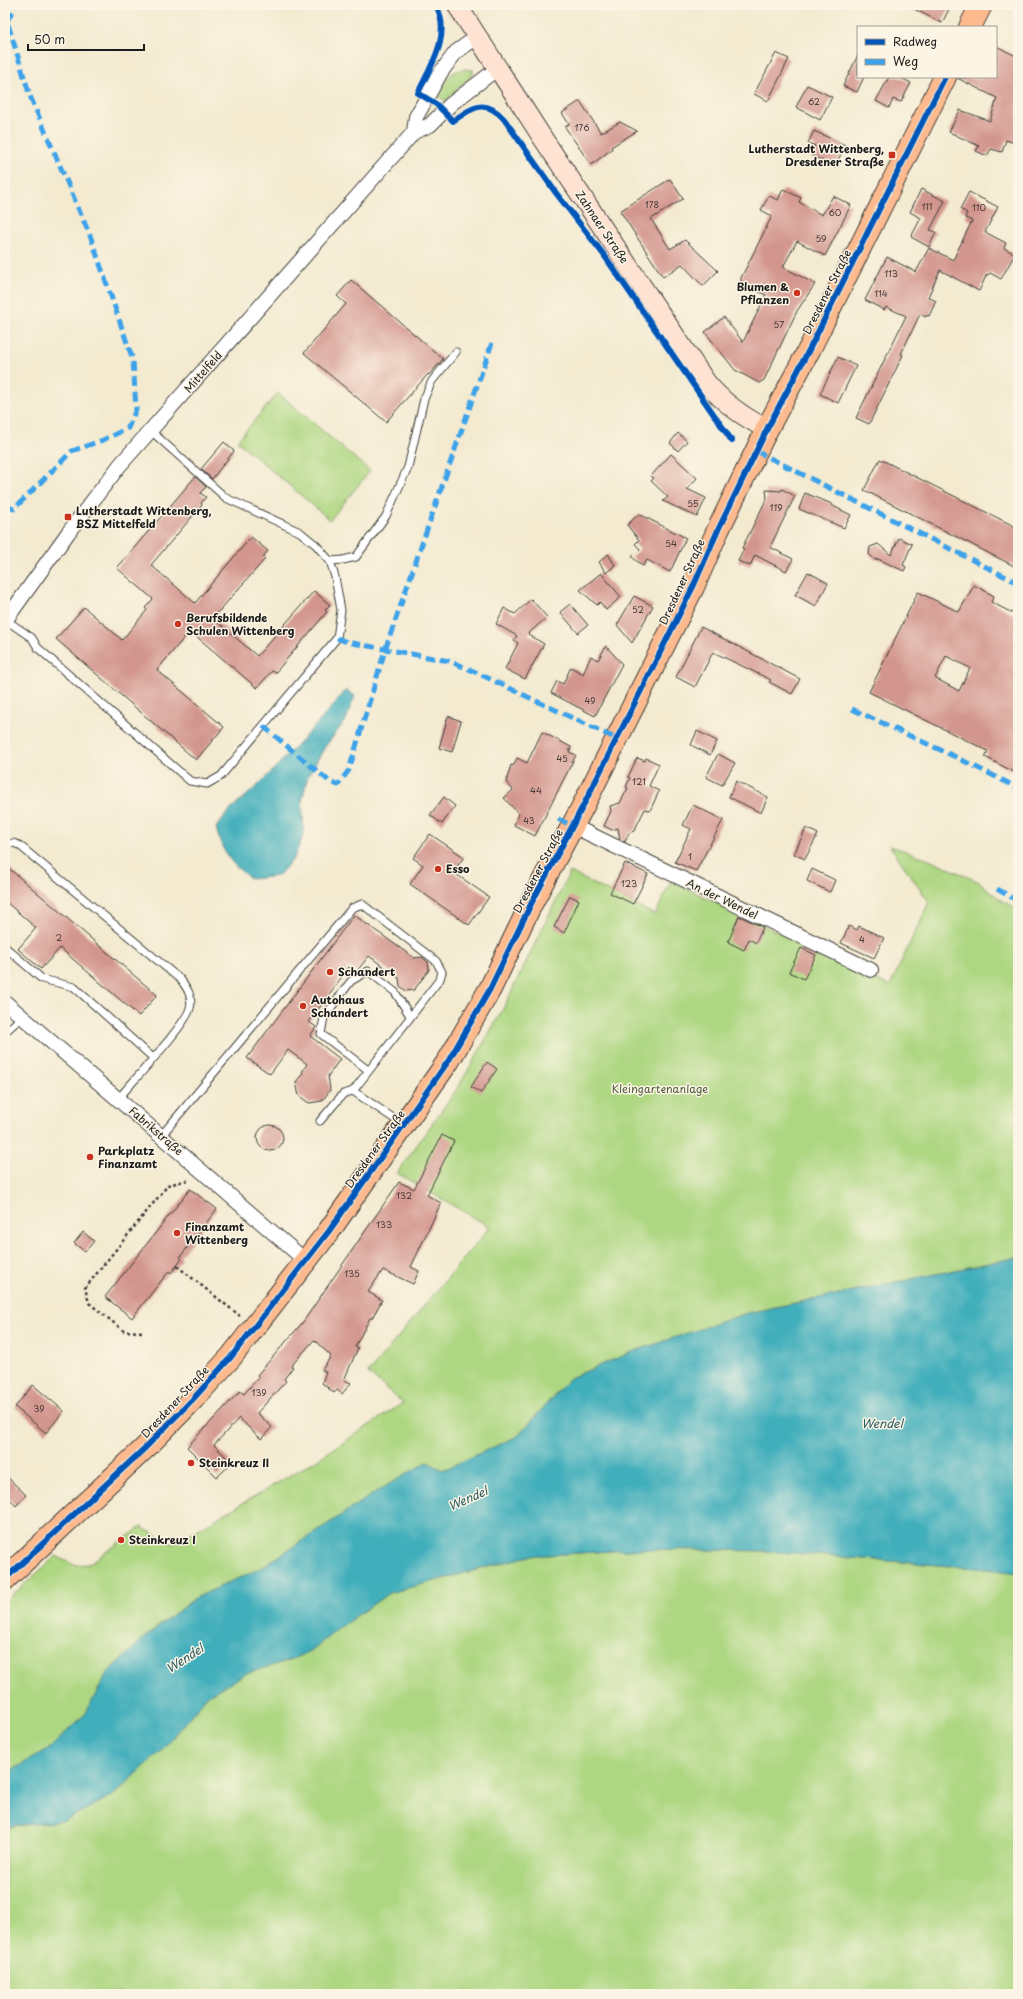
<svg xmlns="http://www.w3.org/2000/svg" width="1023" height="1999" viewBox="0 0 1023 1999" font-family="'Playpen Sans',sans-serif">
	<rect width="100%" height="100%" fill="#fcf5e5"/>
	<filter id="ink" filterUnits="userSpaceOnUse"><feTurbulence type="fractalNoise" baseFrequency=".025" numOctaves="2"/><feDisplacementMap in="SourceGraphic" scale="8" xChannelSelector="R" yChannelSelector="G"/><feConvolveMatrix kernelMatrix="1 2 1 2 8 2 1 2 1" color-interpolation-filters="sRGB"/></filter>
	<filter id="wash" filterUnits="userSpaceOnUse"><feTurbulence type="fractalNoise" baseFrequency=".012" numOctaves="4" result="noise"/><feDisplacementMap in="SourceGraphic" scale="16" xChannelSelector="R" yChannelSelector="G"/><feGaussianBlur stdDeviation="0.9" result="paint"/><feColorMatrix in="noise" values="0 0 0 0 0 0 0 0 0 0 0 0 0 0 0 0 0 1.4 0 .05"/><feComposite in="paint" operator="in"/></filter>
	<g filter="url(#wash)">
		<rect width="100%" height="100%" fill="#f3ead0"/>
		<g fill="#aed782" stroke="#657a4f">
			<polygon points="464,69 473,70 473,74 445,101 437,95 452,73"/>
			<polygon points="278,393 370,471 330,520 237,441"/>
			<polygon points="890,846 929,859 979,882 1002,901 1018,909 1018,1257 747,1313 632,1352 570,1378 518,1436 443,1470 427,1463 376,1492 261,1568 195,1598 145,1637 107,1673 86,1713 50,1748 5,1774 5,1602 56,1556 74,1565 89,1564 141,1527 173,1544 318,1459 403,1403 368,1373 490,1227 397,1173 459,1086 503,1009 570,872 655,915 671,881 890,986 929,902"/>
			<polygon points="644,1549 766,1551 988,1569 1018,1573 1018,1994 5,1994 5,1833 11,1826 64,1821 115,1794 160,1752 208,1695 245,1674 290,1660 312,1650 339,1628 389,1593 529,1556"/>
		</g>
		<g fill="#3faebb" stroke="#2e656c">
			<path d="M346,690l9,6 -9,24 -21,27 -17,29 -6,25 2,33 -10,24 -16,18 -27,3c-21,-16 -28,-25 -35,-51 11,-18 28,-29 42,-43 31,-31 61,-62 88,-95z"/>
			<polygon points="1018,1257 1018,1573 988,1569 766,1551 644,1549 529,1556 389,1593 339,1628 312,1650 290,1660 245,1674 208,1695 160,1752 115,1794 64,1821 11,1826 5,1833 5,1774 50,1748 86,1713 107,1673 145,1637 195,1598 261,1568 376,1492 427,1462 443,1470 518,1436 570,1378 632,1352 747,1313"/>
		</g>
		<g id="blocks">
			<g fill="#d3968e" fill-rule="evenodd">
				<polygon points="906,5 951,5 942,23"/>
				<polygon points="996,46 1018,57 1018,144 1006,140 1002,152 991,149 987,156 976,151 979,146 949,132 960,110 990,121 997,98 957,78 996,77"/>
				<polygon points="776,53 789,59 768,101 754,94"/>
				<polygon points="858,55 858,77 864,77 857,92 843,86"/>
				<polygon points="889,77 899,77 911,83 901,102 893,99 889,108 876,101"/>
				<polygon points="807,85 832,97 820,120 796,107"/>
				<polygon points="580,101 601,133 620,122 637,131 611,147 612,149 591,165 565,127 569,124 562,113"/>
				<polygon points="814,131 845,145 835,167 811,155 815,146 808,143"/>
				<polygon points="670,179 683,199 651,219 670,249 685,240 718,271 703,286 682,264 663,277 620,211"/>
				<polygon points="783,189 801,198 799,202 822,215 833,196 851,205 825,256 797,241 783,267 815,284 797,311 764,380 759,383 735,370 705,332 724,317 743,342 766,295 741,283 741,278 772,216 761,210 769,196 778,200"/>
				<polygon points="921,189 945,201 930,230 936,232 929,247 911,237 921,218 910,212"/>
				<polygon points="969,192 998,207 985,232 1006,243 1004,248 1015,254 1001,279 990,273 988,275 987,274 979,291 940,270 928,297 936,301 929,316 927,315 926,317 920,314 901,354 903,355 869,424 856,418 906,316 886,307 884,310 865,300 887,257 916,272 929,248 953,260 972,221 965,218 967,213 960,209"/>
				<polygon points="351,280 443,359 429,375 428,374 386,422 304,353 346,304 337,296"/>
				<polygon points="838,357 856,366 838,403 820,394"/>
				<polygon points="678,433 687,441 678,451 670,443"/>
				<polygon points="224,442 234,451 212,479 201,469"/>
				<polygon points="671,454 697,478 687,489 706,498 697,517 663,501 668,497 651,481 654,478 651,476"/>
				<polygon points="880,459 1018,528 1018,568 864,490"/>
				<polygon points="195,477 206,487 200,493 206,497 201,503 202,505 151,565 195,603 251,537 268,551 263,557 265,559 213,618 257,656 314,591 330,605 325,610 327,612 275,673 272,671 257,688 190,631 157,670 224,727 196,760 56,639 84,607 122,640 147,610 145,608 153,599 117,568"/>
				<polygon points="782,489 795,496 770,547 793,559 786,571 755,555 750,566 738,561 744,549 742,548 767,498 766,490 781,491"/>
				<polygon points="805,493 832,504 831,505 851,515 844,528 799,509"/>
				<polygon points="639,514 686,538 670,572 647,560 643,566 632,557 640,549 635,544 639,540 627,525"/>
				<polygon points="899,538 912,544 903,565 906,567 904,571 878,559 875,560 869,554 870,547 878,544 891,555"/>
				<polygon points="608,554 615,565 606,573 599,562"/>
				<polygon points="808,572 828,583 816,606 795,595"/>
				<polygon points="601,573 621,597 606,610 600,602 597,605 580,590"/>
				<path d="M974,585l20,11 -3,6 27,14v158l-33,-17 3,-6 -119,-59 49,-100 41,20zM946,656l24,12 -11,23 -24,-13z"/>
				<polygon points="634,596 653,606 632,643 617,625"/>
				<polygon points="531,599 547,617 528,634 544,644 525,679 505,669 518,643 514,640 517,636 496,624 504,608 515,614"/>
				<polygon points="570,604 588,625 578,633 560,612"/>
				<polygon points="701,627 800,679 792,694 769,682 771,680 713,652 695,687 676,677"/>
				<polygon points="606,646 622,664 595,716 551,693 557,681 563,684 571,667 583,674 591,656 598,660"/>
				<polygon points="448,716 461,721 452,752 439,748"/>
				<polygon points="697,731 717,741 710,755 691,745"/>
				<polygon points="542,732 571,747 569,752 576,755 535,836 514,825 519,814 504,798 513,790 506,782 511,765 513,766 517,758 527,763"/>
				<polygon points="718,754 735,763 722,785 706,777"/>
				<polygon points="637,758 645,761 646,758 659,764 649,786 659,791 650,811 645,809 634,831 629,833 625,842 620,840 618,828 612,830 604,826 611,811 610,806 620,803 628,788 626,787 630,778 628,777"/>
				<polygon points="736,781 768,797 761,813 729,797"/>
				<polygon points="444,797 455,806 442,824 430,815"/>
				<polygon points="693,805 723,820 696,871 675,862 691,829 683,825"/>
				<polygon points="806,828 818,834 805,859 794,854"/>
				<polygon points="430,834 464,857 453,872 489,897 469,925 410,884 423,865 413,858"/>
				<polygon points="625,863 648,874 633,904 610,893"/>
				<polygon points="5,865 157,995 139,1016 60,948 41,969 18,949 36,928 5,901"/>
				<polygon points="812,869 835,880 830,892 807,881"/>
				<polygon points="570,896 579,900 564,933 554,927"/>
				<polygon points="354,915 414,958 422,957 428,962 429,970 414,990 406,991 400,986 399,978 369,956 356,972 349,967 309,1022 316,1027 310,1036 340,1059 328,1076 330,1090 322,1101 309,1103 299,1096 296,1082 303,1073 302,1072 307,1064 288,1050 270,1074 247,1058"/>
				<polygon points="739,916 763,927 756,943 749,939 744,950 728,942"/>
				<polygon points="849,926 857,930 859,926 884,938 874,958 841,943"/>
				<polygon points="801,948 816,955 804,979 789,972"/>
				<polygon points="487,1062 497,1069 481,1093 471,1087"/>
				<circle cx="270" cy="1138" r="13"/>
				<polygon points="442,1135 454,1141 427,1195 441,1203 411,1267 419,1271 413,1284 383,1270 368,1292 382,1300 372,1318 370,1318 355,1347 358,1348 344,1380 351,1383 342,1394 337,1390 334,1393 322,1383 326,1372 322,1370 331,1356 314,1340 291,1366 293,1367 284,1379 286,1381 257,1413 272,1427 261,1439 239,1418 214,1445 232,1463 217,1477 187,1447 240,1391 244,1394 259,1377 257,1375 303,1322 399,1182 414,1189"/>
				<polygon points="190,1189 217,1209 180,1257 182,1259 171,1273 169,1271 132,1318 105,1297"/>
				<polygon points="83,1232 94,1241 85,1252 74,1243"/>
				<polygon points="33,1385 64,1411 46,1433 15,1407"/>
				<polygon points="5,1475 26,1495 16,1506 5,1494"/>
			</g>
		</g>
	</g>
	<g filter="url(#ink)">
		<use href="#blocks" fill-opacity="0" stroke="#3c3b37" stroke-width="1"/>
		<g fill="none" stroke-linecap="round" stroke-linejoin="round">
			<g stroke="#3c3b37" stroke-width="9">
				<g id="service">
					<polyline points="330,561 343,560 356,557 386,516 408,467 424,399 432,381 456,352"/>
					<polyline points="6,620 32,638 38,648 190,781 207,784 221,776 337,638 341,610 335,577 330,561 316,545 300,532 226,498 151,431"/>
					<path d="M5,845l8,-2 6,2 162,135c6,8 12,17 9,28 -3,16 -58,74 -72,91"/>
					<polyline points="5,947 42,979 74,987 152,1057"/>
					<polyline points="5,1032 22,1017"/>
					<polyline points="368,1070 321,1034 324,1017 351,981 368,971 395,992 410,1016"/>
					<polyline points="353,1091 402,1124"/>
					<polyline points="161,1136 352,908 362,904 436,961 442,972 440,979 353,1091 343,1094 320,1121"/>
				</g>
			</g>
			<g stroke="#3c3b37" stroke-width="16">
				<g id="minor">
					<polyline points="414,132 416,117 441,72 456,52 477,37"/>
					<polyline points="5,621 68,533 120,465 414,132 430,125 451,104 498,68"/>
					<polyline points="573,826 871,970"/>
					<polyline points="5,1002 306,1261"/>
				</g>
			</g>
			<g stroke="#3c3b37" stroke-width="21">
				<path id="secondary" d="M457,5l85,132 164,245c17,21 37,35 61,47"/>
			</g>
			<g stroke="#3c3b37" stroke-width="24">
				<g id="primary">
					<polyline points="970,27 981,5"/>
					<polyline points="5,1579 146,1447 193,1399 231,1357 329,1231 449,1060 490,989 532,902 582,808 693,587 718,530 767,429 810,348 945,77"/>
				</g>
			</g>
			<g stroke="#3c3b37" stroke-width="2.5" stroke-dasharray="3 3" stroke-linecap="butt">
				<polyline points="177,1266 240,1316"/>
				<polyline points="142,1332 124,1331 89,1303 85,1288 168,1185 188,1180"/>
			</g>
			<use href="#service" stroke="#fff" stroke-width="7"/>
			<use href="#minor" stroke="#fff" stroke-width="14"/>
			<use href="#secondary" stroke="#fee3d2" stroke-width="19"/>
			<use href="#primary" stroke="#fcba8e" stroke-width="22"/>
			<g stroke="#3da2ea" stroke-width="5" stroke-dasharray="10 5" stroke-linecap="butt">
				<polyline points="756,451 1018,583"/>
				<polyline points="5,506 14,509 72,451 103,440 128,428 136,409 133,360 91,238 30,96 7,21 16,5"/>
				<polyline points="337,638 347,642 449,661 471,670 617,739"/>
				<polyline points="852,709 960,759 1018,788"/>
				<polyline points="263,726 329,781 338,785 349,770 385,650 492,343"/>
				<polyline points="558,819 573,826"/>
				<polyline points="997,889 1018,901"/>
			</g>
			<g stroke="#fcf5e5" stroke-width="8">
				<g id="cycleway">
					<path d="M436,5c16,30 -5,61 -18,88l18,11 17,17c20,-14 32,-23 51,-2l52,74 48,62 128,186"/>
					<polyline points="5,1579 146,1447 193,1399 231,1357 329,1231 449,1060 490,989 532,902 582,808 693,587 718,530 767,429 810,348 945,77"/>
				</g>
			</g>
			<use href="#cycleway" stroke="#0057b8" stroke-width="6"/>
		</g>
	</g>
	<g fill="#c8321e" stroke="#fcf5e5" stroke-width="1.5">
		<rect x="888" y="151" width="8" height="8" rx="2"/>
		<circle cx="797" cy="293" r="4"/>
		<rect x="64" y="513" width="8" height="8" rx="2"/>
		<circle cx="178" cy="624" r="4"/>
		<circle cx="438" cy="869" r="4"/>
		<circle cx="330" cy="972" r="4"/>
		<circle cx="303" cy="1006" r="4"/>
		<circle cx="90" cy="1157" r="4"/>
		<circle cx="177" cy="1233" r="4"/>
		<circle cx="191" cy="1463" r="4"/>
		<circle cx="121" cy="1540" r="4"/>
	</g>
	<g text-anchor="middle" stroke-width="3" stroke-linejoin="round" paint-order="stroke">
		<g font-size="9" fill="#4a3a38">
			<text x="814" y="105">62</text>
			<text x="582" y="131">176</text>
			<text x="652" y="208">178</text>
			<text x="927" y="210">111</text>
			<text x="979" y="211">110</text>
			<text x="835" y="216">60</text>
			<text x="821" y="242">59</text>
			<text x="891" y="277">113</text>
			<text x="881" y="297">114</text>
			<text x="779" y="328">57</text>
			<text x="693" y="507">55</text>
			<text x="776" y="511">119</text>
			<text x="671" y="547">54</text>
			<text x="638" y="613">52</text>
			<text x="590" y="704">49</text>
			<text x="562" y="762">45</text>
			<text x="639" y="785">121</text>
			<text x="536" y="794">44</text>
			<text x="529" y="824">43</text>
			<text x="690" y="860">1</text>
			<text x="629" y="887">123</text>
			<text x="59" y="941">2</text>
			<text x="862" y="943">4</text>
			<text x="404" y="1199">132</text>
			<text x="384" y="1228">133</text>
			<text x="352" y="1277">135</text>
			<text x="259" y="1396">139</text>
			<text x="39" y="1412">39</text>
		</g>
		<g font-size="11" font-weight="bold" fill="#1c1c1c" stroke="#fcf5e5" text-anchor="start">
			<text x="884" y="153" text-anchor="end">Lutherstadt Wittenberg,<tspan x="884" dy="13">Dresdener Straße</tspan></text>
			<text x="789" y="291" text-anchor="end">Blumen &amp;<tspan x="789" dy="13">Pflanzen</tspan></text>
			<text x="76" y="515">Lutherstadt Wittenberg,<tspan x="76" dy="13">BSZ Mittelfeld</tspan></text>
			<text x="186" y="622">Berufsbildende<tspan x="186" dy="13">Schulen Wittenberg</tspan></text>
			<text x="446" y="873">Esso</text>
			<text x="338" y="976">Schandert</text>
			<text x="311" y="1004">Autohaus<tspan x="311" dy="13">Schandert</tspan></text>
			<text x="98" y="1155">Parkplatz<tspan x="98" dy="13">Finanzamt</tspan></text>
			<text x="185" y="1231">Finanzamt<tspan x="185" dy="13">Wittenberg</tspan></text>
			<text x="199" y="1467">Steinkreuz II</text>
			<text x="129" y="1544">Steinkreuz I</text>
		</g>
		<g font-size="11" fill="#1c1c1c" stroke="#fcf5e5">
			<text transform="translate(602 227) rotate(56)" y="4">Zahnaer Straße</text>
			<text transform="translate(827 292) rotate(-63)" y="4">Dresdener Straße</text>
			<text transform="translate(203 372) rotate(-49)" y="4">Mittelfeld</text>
			<text transform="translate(682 582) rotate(-65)" y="4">Dresdener Straße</text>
			<text transform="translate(538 871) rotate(-62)" y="4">Dresdener Straße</text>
			<text transform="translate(722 899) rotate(26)" y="4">An der Wendel</text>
			<text transform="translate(156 1131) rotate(41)" y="4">Fabrikstraße</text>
			<text transform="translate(375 1149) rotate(-54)" y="4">Dresdener Straße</text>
			<text transform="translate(175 1402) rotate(-47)" y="4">Dresdener Straße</text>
		</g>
		<g font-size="11" fill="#4f5d40" stroke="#fcf5e5">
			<text x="660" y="1093">Kleingartenanlage</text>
		</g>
		<g font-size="12" font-style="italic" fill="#2c5e64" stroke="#fcf5e5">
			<text x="882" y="1428">Wendel</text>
			<text transform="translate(468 1499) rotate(-24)" y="4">Wendel</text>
			<text transform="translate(185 1659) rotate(-33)" y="4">Wendel</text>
		</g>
	</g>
	<rect width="1023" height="1999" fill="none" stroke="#fcf5e5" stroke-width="20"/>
	<rect x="857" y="26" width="140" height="52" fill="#fcf5e5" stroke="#a29e95"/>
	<rect x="865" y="39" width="20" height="6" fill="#0057b8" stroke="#a29e95"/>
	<text x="893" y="46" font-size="12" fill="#1c1c1c">Radweg</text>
	<rect x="865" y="59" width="20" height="6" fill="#3da2ea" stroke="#a29e95"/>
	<text x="893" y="66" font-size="12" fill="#1c1c1c">Weg</text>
	<path d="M28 44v6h116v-6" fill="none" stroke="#1c1c1c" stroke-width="2"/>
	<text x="34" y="44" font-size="12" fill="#1c1c1c" stroke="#fcf5e5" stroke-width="3" paint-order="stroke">50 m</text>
</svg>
